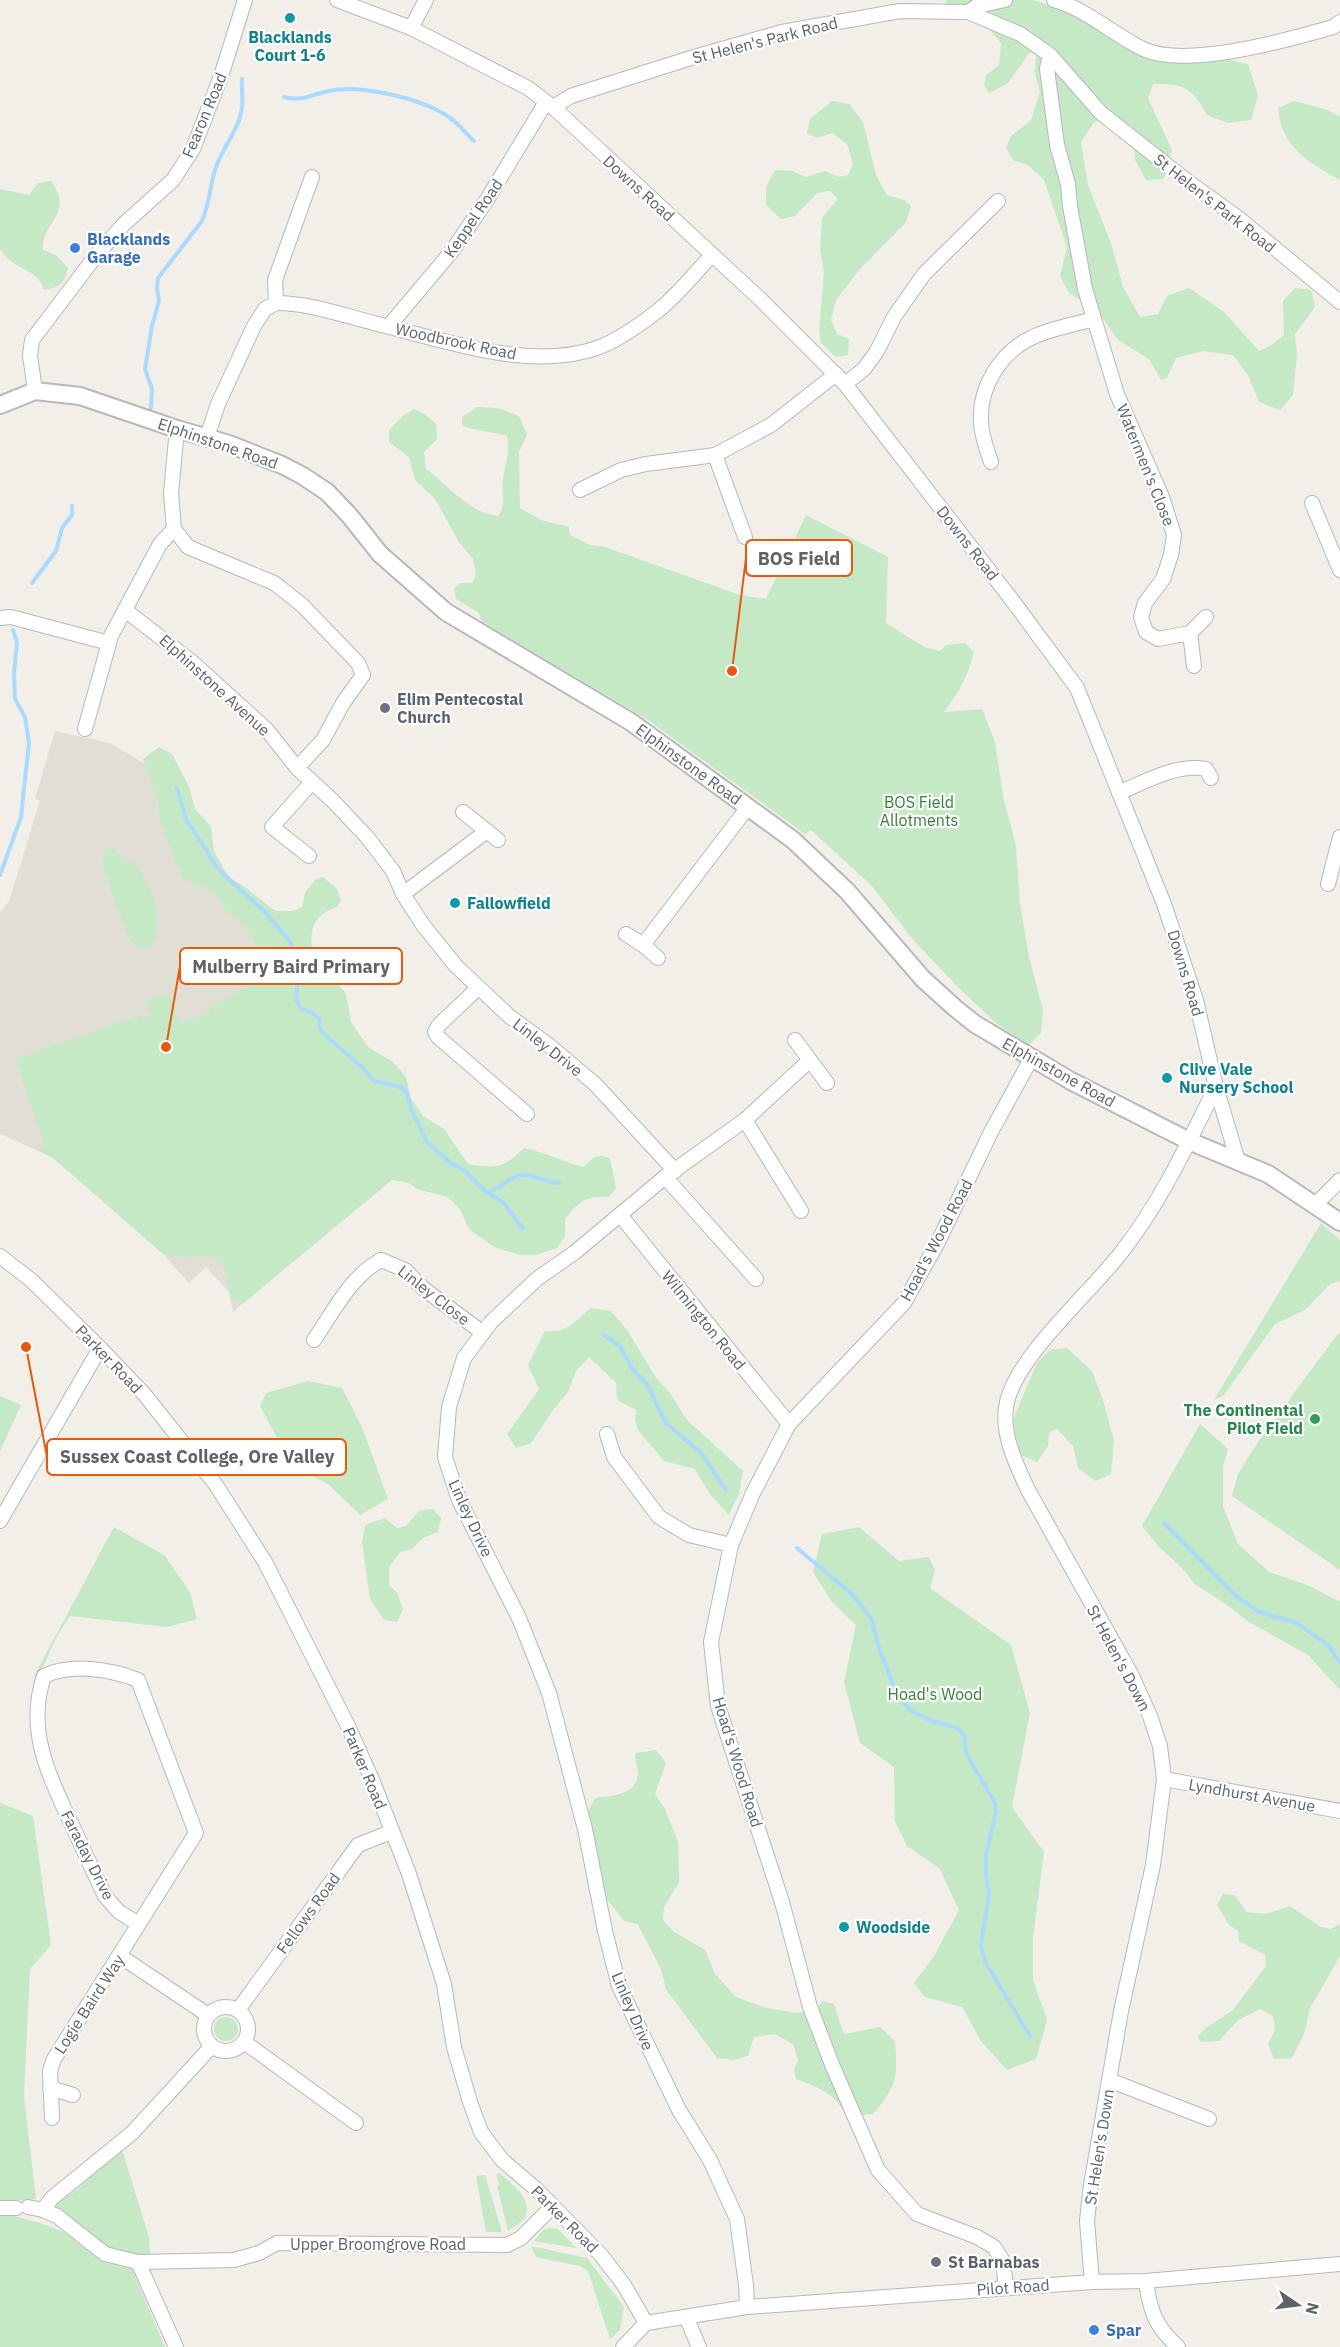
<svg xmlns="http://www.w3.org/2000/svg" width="1340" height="2347" viewBox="0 0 1340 2347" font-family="'IBM Plex Sans',sans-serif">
	<rect width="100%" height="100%" fill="#f1efe8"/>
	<polygon fill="#e1ded6" points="55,731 110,743 170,779 198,868 264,912 391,1180 233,1312 229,1292 206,1267 189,1283 162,1253 52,1157 0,1134 0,913 9,901 40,801 35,799"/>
	<g fill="#c5e8c5">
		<path d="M946,0h87l42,14 31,22 35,19 80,3 27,6 10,31 -7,25 -23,3 -21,-8c-14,-27 -24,-32 -54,-31l-5,14 24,52 -8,29 -18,1 -11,-20 -2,-33 -16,-9 -23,4 -13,20 7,43 24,61 11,41 17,30 18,-3 9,-18 22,-8 35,24 35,39 13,-6 12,-10 -1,-34 12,-13 16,2 4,17 -20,27 2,21 -4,40 -13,15 -21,-8 -11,-27 -15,-20 -30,-4 -27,7 -9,20 -6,2 -12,-21 -31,-19 -20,-29 -29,-18 -9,-17 7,-29 -23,-67 -16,-15 -15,-5 -7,-12 5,-12 20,-16 9,-28 -5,-18 1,-20 -6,-2 -22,31 -19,10 -5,-8 2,-10 13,-10 2,-22 -11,-13 -11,-19 -31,-5z"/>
		<polygon points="832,101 849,104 863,122 876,175 887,195 904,200 911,206 906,222 860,269 836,300 831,320 837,334 849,339 848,355 836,357 821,343 819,329 824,273 820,249 822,218 838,199 830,191 817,193 795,216 781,219 766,205 766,187 775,170 792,171 806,177 825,171 839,177 848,175 853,164 847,144 832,133 817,138 807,133 810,119"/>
		<path d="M1294,101l34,9 12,7v63c-31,-17 -59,-33 -62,-72z"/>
		<path d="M51,181c24,34 -10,40 -8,69l13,5 12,13c-3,15 -9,20 -24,22 -5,-17 -16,-17 -29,-26 -5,-3 -10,-9 -15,-14v-61l29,6 9,-12z"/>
		<path d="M477,407l21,1 21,8 8,18 -8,18 1,56 21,12 28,7 1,8 20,10 15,2 135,48 26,4 40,-84 82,42 -2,66 38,24 16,4 6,-6 19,-2 9,9c-6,24 -15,40 -30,60l38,-3 13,33 8,54 13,50 4,57 9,54 14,53 -2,23 -12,12 -32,-21 -37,-35 -46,-48 -43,-56 -60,-55 -6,4 -160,-116 -147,-87 -17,-11 -2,-7 -23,-14 -2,-11 7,-5h11l4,-8 -3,-16 -14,-17 -24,-43 -20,-19 -6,-23 -20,-15v-12l14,-14 11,-7 11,5 11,10 1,15 -13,13 2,17c23,17 43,44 72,47 9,-12 3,-24 5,-37 3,-17 7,-24 4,-43 -15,-5 -31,-4 -45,-11v-8z"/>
		<path d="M159,747l13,7 17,33 6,22 16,18 3,24 15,27 16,9 30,24h18l9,-4 3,-14 10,-13 8,-3 14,12 4,11 -4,7c-30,9 -27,31 -23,56l14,8 18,23 5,28 17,25 25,15 13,15 5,21 12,18 21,13 24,35c27,5 36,4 56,-16 21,4 39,14 60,19 9,-10 12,-13 26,-9l6,30 -7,9c-24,-2 -30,5 -44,22v17l-8,12 -22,7h-15l-26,-8 -25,-18 -9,-20 -13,-12 -30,-8 -8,-6 -17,-3 -149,123 -12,-4 -7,-31 -12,-13 -26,3 -24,-5 -110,-96 -12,-5 -1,-4 6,-2 -30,-87 126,-44 1,4 9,-3 -5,-16 22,-7 12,30 28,-10 3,-6 48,-28 6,-7 1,-11 -19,-33 -21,-18 -12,-18 -32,-14 -22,-55 -1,-20 -16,-44z"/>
		<path d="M108,848l7,1c6,11 16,9 22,17 15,20 30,60 14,81l-13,1 -10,-11 -24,-66 -1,-15z"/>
		<polygon points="1321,1223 1340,1240 1340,1281 1330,1284 1305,1310 1275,1324 1223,1396 1214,1400"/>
		<path d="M590,1308l21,3 16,19 29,48 14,15 17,27 56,51 -4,23 -10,21 -20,-22 -14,-24 -31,-8 -26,-31 -3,-10 1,-10 -19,-10 -1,-17 -27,-26 -13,14 -8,21 -15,18 -22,33 -15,5 -9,-14 32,-45 -11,-24 17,-34c20,3 32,-10 45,-23z"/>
		<polygon points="1340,1333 1340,1570 1232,1496 1238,1474 1260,1439 1337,1335"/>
		<polygon points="1067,1348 1092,1371 1103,1400 1114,1441 1111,1474 1096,1481 1078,1468 1073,1446 1057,1429 1049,1432 1048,1446 1037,1462 1021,1455 1012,1422 1037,1363 1050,1350"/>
		<polygon points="308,1381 342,1388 362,1427 388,1499 360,1515 328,1484 300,1470 275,1434 260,1406 266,1393"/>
		<polygon points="0,1396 21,1405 0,1451"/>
		<polygon points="1200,1424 1228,1449 1223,1466 1223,1506 1238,1544 1269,1572 1310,1586 1340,1602 1340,1690 1308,1655 1249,1622 1227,1605 1195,1584 1181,1567 1159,1547 1142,1526"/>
		<polygon points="433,1509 441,1518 438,1532 423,1538 412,1549 400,1552 389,1567 389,1585 397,1593 403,1609 397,1622 384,1620 370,1599 362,1542 365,1525 385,1518 397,1528 406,1526 419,1511"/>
		<polygon points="114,1527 164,1555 190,1592 197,1619 167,1627 70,1616 57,1636 38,1678 34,1676"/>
		<polygon points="859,1527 899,1561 929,1557 935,1570 930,1588 1011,1645 1030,1713 1012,1807 1044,1852 1033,1938 1033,1980 1047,2020 1036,2059 1007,2070 981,2041 962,2007 925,1997 914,1983 934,1956 959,1910 940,1869 907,1846 895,1821 894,1767 860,1743 844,1682 856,1625 832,1602 813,1572 822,1534"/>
		<path d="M656,1750l10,13 -11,31 10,15 13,33 1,40 -15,25 -1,13 11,12 31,18 10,24 21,23 30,11 32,5 17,-4 8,-8 11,3 10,30 36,-7 15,14c3,36 2,45 -22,73l-12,1 -17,-4c-13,-20 -27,-24 -48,-32l-2,-9 4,-10 -5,-16 -18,-10 -21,3 -6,19 -15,4 -16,-2 -52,-70c0,-19 -19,-45 -27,-64l-14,-3 -17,-22 -14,-43 -7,-41 9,-17c16,-2 44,-3 43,-26 -1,-9 -4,-8 -2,-19z"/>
		<polygon points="0,1803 33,1816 51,1945 30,1969 24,2096 36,2199 0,2201"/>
		<polygon points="1223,1894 1234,1895 1247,1912 1266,1914 1290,1906 1321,1927 1331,1929 1340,1924 1340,1956 1310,2008 1304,2034 1292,2058 1274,2059 1268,2044 1275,2030 1273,2016 1260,2009 1238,2020 1219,2041 1201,2042 1197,2037 1206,2028 1233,2010 1266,1966 1265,1955 1239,1941 1238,1931 1229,1925 1217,1905"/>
		<circle cx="226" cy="2029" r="12"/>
		<path d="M122,2150l27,87 1,19c-40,4 -69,-26 -98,-49l1,-4 18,-9z"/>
		<path d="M500,2173c15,15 32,23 25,46l-17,12 -11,-45h3l-4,-12z"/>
		<polygon points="485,2175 502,2232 486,2232 476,2176"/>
		<polygon points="0,2216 14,2216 43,2224 64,2232 101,2261 132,2269 165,2347 0,2347"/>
		<polygon points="551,2228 558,2229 576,2248 534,2241 543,2230"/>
		<polygon points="531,2246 587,2258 624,2307 620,2330 610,2339 588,2271 580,2266 536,2257"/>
	</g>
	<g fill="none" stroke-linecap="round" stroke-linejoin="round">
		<g stroke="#aadaff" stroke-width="4">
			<path d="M284,97c19,5 28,-3 45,-6 31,-7 96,8 121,27 9,6 16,16 24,23"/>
			<path d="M151,408l1,-19 -7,-20 7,-43 7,-25 -2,-13 1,-10 44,-57c8,-18 8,-37 14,-54 6,-17 17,-30 23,-47 6,-16 2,-26 3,-41"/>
			<polyline points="32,583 56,551 62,528 72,515 72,506"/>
			<polyline points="177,788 186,819 219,870 265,912 291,943 299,974 296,999 300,1008 313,1013 319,1019 320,1028 324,1034 363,1068 374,1081 401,1087 407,1093 411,1109 427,1142 451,1163 464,1170 486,1192 504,1203 523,1229"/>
			<polyline points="0,875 21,817 29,743 25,717 15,699 14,673 17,643 13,630"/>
			<path d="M488,1192c12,-2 21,-16 34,-17 13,-1 24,8 37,8"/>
			<polyline points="604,1335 619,1345 633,1370 647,1384 666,1423 701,1453 726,1490"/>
			<polyline points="1164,1523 1236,1596 1259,1612 1297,1623 1329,1646 1340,1663"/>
			<polyline points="797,1548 852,1594 871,1618 879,1648 897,1695 911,1711 932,1721 958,1728 964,1735 966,1753 995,1803 996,1812 986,1854 986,1875 989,1894 981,1945 985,1962 1030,2036"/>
		</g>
		<g stroke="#b5b8bc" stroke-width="16">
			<g id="minor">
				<polyline points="337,0 411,28 528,88 553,107 759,298 845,384 1012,600 1077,688 1164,904 1196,1000 1216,1087 1238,1161"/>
				<path d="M1054,0c32,9 59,34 89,49 43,20 145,-9 190,-22l7,-5"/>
				<polyline points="968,12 977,6 1005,0"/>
				<polyline points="411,28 426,0"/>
				<polyline points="1050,55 1047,69 1057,145 1068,184 1070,206 1085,289 1117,394 1162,497 1174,535 1171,555 1163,579 1145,603 1141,617 1146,632 1158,639 1190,633 1206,617"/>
				<polyline points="553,107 571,96 694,57 782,32 900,11 968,12 1020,34 1050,55 1101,113 1187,181 1237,217 1340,302"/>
				<path d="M276,303c33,0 66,12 98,20 66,16 155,49 223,25 20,-7 41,-22 58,-35 21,-16 39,-39 57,-58"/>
				<polyline points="389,326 452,251 488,198 546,102"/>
				<polyline points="845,384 864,369 877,351 894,317 924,274 998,201"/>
				<polyline points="35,391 30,355 32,340 98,253 125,223 173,180 193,149 221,76 245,0"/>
				<polyline points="207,437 218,404 254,326 265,309 276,303 275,280 312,177"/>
				<polyline points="715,455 745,537"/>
				<path d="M991,462c-4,-12 -10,-27 -10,-41 -2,-34 20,-69 50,-83 20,-10 42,-13 63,-19"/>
				<polyline points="580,490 621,470 646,464 715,455 771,425 836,374"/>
				<polyline points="1312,503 1340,570"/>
				<polyline points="174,529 188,547 274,583 302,605 358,663 363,675 343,703 323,740 297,768"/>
				<polyline points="125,610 192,662 267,730 297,768 332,800 367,837 393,871 403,894 423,925 456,966 509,1016 551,1047 595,1084 675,1171"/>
				<polyline points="0,618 11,617 109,643"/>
				<polyline points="1190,633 1194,666"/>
				<polyline points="85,729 111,636 160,544 174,529 171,493 177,429"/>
				<path d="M1119,793c25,-11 59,-30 87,-24l5,9"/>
				<polyline points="463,812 498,840"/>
				<polyline points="309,856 272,827 312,782"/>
				<polyline points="1328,884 1340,837"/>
				<polyline points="403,894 487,831"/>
				<polyline points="626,934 643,945 658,958"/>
				<polyline points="643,945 748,807"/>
				<polyline points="478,988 439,1025 435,1032 438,1037 527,1114"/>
				<polyline points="795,1040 827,1083"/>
				<polyline points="745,1120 801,1211"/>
				<polyline points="665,1177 756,1279"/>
				<polyline points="1315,1205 1340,1180"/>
				<polyline points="620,1215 789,1424"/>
				<polyline points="0,1256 31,1280 100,1348 145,1395 216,1485 265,1562 348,1726 373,1782 409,1874 444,1984 454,2047 470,2102 481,2132 502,2160 536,2189 601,2255 624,2285 646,2323"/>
				<path d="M314,1340c19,-28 37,-64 67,-80l24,10 19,19 59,44"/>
				<polyline points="607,1434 614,1457 659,1517 689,1535 731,1545"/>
				<polyline points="0,1521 100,1348"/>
				<polyline points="1164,1779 1340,1811"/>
				<polyline points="120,1956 208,2015"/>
				<circle cx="226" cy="2029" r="22"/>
				<polyline points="238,2010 358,1845 391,1832"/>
				<polyline points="244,2042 356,2123"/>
				<polyline points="1109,2080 1209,2119"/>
				<polyline points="50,2088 73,2095"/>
				<path d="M52,2118l-2,-47 4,-12 142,-226 -58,-153c-28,-11 -66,-17 -94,-4 -18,53 4,97 26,145 12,25 23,50 35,75l14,16 20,12"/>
				<polyline points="28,2207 43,2210 57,2216 105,2254 138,2262 234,2260 259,2253 277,2243 507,2245 521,2238 552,2207"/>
				<polyline points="0,2208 16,2208"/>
				<polyline points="43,2210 52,2198 132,2133 212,2046"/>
				<polyline points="138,2262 176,2347"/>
				<path d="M1146,2281c4,30 9,45 32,66"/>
				<path d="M1092,2282l-5,-61 4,-36 30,-174 32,-146 11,-86 -4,-33 -10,-30 -19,-42 -103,-184c-12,-26 -28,-58 -21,-88 11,-47 82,-108 113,-148 40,-50 67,-109 96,-167"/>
				<polyline points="1006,2288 1003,2261 994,2247 977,2237 917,2214 878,2170 833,2067 810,2007 782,1902 718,1706 711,1642 731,1545 753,1493 789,1424 904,1303 939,1240 991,1132 1031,1059"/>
				<polyline points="747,2307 746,2285 737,2219 710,2160 679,2110 619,1986 605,1931 585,1829 549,1693 519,1618 459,1500 445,1457 449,1407 464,1358 491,1322 538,1278 574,1253 665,1177 745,1120 810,1060"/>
				<polyline points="686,2317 699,2347"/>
				<polyline points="623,2347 646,2323 747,2307 1092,2282 1146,2281 1340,2264"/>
			</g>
		</g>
		<g stroke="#b5b8bc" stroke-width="20">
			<polyline id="tertiary" points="0,405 35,391 80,396 177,429 229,444 282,465 303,476 327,492 349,515 380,554 446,612 631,722 793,840 847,891 923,979 955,1008 975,1024 1071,1081 1189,1141 1268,1174 1340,1222"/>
		</g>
		<use href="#minor" stroke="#fff" stroke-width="14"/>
		<use href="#tertiary" stroke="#fff" stroke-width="16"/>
	</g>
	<g fill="#0f9aa8" stroke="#fff" stroke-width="2">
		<circle cx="290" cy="18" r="6"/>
		<circle cx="455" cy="903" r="6"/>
		<circle cx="1167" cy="1078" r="6"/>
		<circle cx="844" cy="1927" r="6"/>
	</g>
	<g fill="#3f7fe0" stroke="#fff" stroke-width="2">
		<circle cx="75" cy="248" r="6"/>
		<circle cx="1094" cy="2330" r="6"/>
	</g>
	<g fill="#6b7280" stroke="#fff" stroke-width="2">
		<circle cx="385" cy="708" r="6"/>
		<circle cx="936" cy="2262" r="6"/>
	</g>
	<circle fill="#2e9e5b" stroke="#fff" stroke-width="2" cx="1315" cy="1419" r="6"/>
	<g text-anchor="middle" stroke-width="4.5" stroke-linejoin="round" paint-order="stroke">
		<g font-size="16" font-weight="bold" fill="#0d838f" stroke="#fff" text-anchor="start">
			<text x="290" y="43" text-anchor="middle">Blacklands<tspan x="290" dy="18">Court 1-6</tspan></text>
			<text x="467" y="909">Fallowfield</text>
			<text x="1179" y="1075">Clive Vale<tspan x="1179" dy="18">Nursery School</tspan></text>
			<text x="856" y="1933">Woodside</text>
		</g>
		<g font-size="16" fill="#5f6368" stroke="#fff">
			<text transform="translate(765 40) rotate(-14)" y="6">St Helen's Park Road</text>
			<text transform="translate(204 115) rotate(-67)" y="6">Fearon Road</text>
			<text transform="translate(639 188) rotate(42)" y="6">Downs Road</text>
			<text transform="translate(1215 203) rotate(38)" y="6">St Helen's Park Road</text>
			<text transform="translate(473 218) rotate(-56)" y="6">Keppel Road</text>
			<text transform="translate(456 341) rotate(12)" y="6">Woodbrook Road</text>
			<text transform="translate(218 443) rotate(19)" y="6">Elphinstone Road</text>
			<text transform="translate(1146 465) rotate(68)" y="6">Watermen's Close</text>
			<text transform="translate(968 543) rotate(52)" y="6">Downs Road</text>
			<text transform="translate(215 685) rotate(42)" y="6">Elphinstone Avenue</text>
			<text transform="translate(689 764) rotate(36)" y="6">Elphinstone Road</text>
			<text transform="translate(1186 973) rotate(73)" y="6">Downs Road</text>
			<text transform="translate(548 1047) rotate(38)" y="6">Linley Drive</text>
			<text transform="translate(1059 1072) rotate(29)" y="6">Elphinstone Road</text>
			<text transform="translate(936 1240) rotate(-62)" y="6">Hoad's Wood Road</text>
			<text transform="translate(434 1295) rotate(38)" y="6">Linley Close</text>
			<text transform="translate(704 1320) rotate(51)" y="6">Wilmington Road</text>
			<text transform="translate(109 1359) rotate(46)" y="6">Parker Road</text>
			<text transform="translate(471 1518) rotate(65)" y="6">Linley Drive</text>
			<text transform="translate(1119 1658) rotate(62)" y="6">St Helen's Down</text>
			<text transform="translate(738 1762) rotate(73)" y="6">Hoad's Wood Road</text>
			<text transform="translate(365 1768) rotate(67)" y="6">Parker Road</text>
			<text transform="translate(1252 1795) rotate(10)" y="6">Lyndhurst Avenue</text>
			<text transform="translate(88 1855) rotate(63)" y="6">Faraday Drive</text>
			<text transform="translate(308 1913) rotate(-54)" y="6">Fellows Road</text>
			<text transform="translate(89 2004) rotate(-57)" y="6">Logie Baird Way</text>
			<text transform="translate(633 2011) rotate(67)" y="6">Linley Drive</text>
			<text transform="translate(1099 2147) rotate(-81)" y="6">St Helen's Down</text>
			<text transform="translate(565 2219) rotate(45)" y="6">Parker Road</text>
			<text x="378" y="2250">Upper Broomgrove Road</text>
			<text transform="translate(1013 2287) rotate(-4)" y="6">Pilot Road</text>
		</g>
		<g font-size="16" font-weight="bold" fill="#366cbe" stroke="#fff" text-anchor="start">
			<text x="87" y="245">Blacklands<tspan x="87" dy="18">Garage</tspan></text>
			<text x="1106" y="2336">Spar</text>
		</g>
		<g font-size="16" font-weight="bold" fill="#5b616d" stroke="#fff" text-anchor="start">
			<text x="397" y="705">Elim Pentecostal<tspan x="397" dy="18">Church</tspan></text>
			<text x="948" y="2268">St Barnabas</text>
		</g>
		<g font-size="16" fill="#348238" stroke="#fff">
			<text x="919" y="808">BOS Field<tspan x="919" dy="18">Allotments</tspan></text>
			<text x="935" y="1700">Hoad's Wood</text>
		</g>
		<g font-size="16" font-weight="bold" fill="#27864d" stroke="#fff" text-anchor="end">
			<text x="1303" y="1416">The Continental<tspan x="1303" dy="18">Pilot Field</tspan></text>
		</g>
	</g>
	<path fill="none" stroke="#e8590c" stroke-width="2" d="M732 671L746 558M166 1047L180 966M26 1347L47 1457"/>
	<g fill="#e8590c" stroke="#fff" stroke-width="2">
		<circle cx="732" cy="671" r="6"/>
		<circle cx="166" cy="1047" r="6"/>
		<circle cx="26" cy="1347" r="6"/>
	</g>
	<g fill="#fff" stroke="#e8590c" stroke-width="2">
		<rect x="746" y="540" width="106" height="36" rx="6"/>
		<rect x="180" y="948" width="222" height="36" rx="6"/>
		<rect x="47" y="1439" width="299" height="36" rx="6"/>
	</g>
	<g font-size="18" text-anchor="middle" font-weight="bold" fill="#5f6368">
		<text x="799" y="565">BOS Field</text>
		<text x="291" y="973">Mulberry Baird Primary</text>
		<text x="197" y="1463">Sussex Coast College, Ore Valley</text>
	</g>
	<g transform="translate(1298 2305) rotate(104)" stroke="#ffffff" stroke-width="4.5" paint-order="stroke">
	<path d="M0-4.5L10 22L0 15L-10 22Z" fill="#5f6368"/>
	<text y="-9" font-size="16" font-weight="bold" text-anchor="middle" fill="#5f6368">N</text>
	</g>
</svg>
